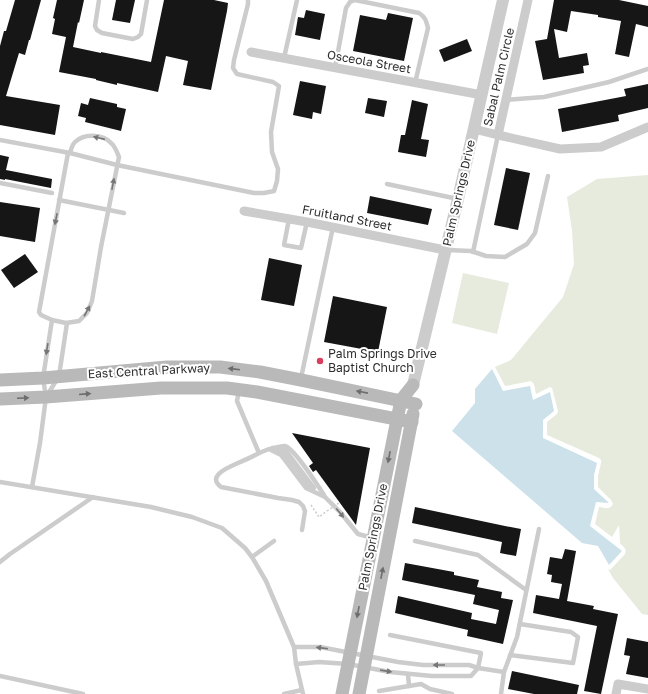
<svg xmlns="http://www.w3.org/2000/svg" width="648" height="694" viewBox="0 0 648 694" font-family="'Golos Text',sans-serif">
	<rect width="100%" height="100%" fill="#fff"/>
	<g fill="#e7ebde">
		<path d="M648,175v440l-6,-1 -29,-36 -5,-9 2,1 2,-2 13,-14c2,-6 -2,-7 -5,-11l-1,-18 -7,12 -17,-13 4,-17c6,1 11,3 14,-3l-2,-4 -13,-13v-11l3,-13v-3l-2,-2 -52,-23v-13l10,-8 1,-3 -6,-23 -2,-1 -14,7 -2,-10 -3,-3 -26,5 -10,-19 16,-7 52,-63 11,-33 -2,-33 -5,-34 30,-18z"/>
		<polygon points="463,273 509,283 497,334 452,323"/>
	</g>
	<polygon fill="#cce1ea" points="492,369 503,391 530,386 533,400 550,392 554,411 543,420 543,438 597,463 594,475 594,489 609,503 596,502 590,526 622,551 609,565 598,546 582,543 452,431 475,403 475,389"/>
	<g fill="#161616">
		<polygon points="15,0 41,0 30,40 29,40 25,55 19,53 6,96 60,105 55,135 0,125 0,46 4,31 6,31"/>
		<polygon points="57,0 84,0 79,23 78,22 73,47 101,53 101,52 151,62 164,0 214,0 228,3 227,11 211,90 183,85 188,61 166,56 158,92 117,83 117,85 96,80 96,79 59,72 66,37 52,34 55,19 53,18"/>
		<polygon points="116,0 135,0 130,23 112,20"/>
		<polygon points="554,0 619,0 648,6 648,27 636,24 629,57 615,54 621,21 598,17 598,15 571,11 567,32 554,29 559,58 587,53 589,65 583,66 584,73 543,80 535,41 547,39"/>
		<polygon points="306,10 325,14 320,40 295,35 298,17 304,18"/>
		<polygon points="388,13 413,18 404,61 353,51 360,15 386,20"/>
		<polygon points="467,39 472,51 444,62 439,50"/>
		<polygon points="300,81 326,86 321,114 313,112 312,119 293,115"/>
		<polygon points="648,84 648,108 618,115 619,121 562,132 558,109 626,96 624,89"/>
		<polygon points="90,98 117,104 117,107 126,109 121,131 85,122 86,118 78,116 81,103 88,105"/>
		<polygon points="368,98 387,101 384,117 365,113"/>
		<polygon points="412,100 428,104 421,139 429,140 426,157 398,152 401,135 405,135"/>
		<polygon points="0,155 9,157 6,170 52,179 51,188 5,179 5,180 0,179"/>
		<polygon points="506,168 530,173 518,230 494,225"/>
		<polygon points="370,196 432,209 428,225 367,213"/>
		<polygon points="0,202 40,208 35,242 0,236"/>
		<polygon points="25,254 38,272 14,288 1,270"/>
		<polygon points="269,258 302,265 294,306 261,300"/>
		<polygon points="333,296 387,307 378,352 324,342"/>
		<polygon points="292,433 370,448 356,525 316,470 313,472 309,466 313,463"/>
		<polygon points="415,507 505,526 521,529 516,556 500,553 502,542 412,523"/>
		<polygon points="565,549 576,551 567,601 594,606 593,609 618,614 601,694 584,691 597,626 533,613 536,595 559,599 562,584 551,582 552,575 547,574 550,557 562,559"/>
		<polygon points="405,563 454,572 454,575 479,580 477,587 502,592 501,598 513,600 503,644 467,636 468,630 395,613 398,596 472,613 471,619 496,624 499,610 473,604 475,595 402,580"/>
		<polygon points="627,638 648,642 648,678 626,674 630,656 624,655"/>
		<polygon points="512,671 579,685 577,694 534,694 508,689"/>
	</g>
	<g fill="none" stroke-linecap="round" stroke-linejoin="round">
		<polyline stroke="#ccc" stroke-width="1.5" stroke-dasharray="2 2" stroke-linecap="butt" points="311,505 319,517 327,511"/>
		<g stroke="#ccc" stroke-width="4.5">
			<polyline points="99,0 95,26 97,30 102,33 133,39 138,37 141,34 147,0"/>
			<polyline points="284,58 297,0"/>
			<path d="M335,68l11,-60 4,-6 5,-2 64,13c6,4 7,7 9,15l-13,55"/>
			<polyline points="506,100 544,97 609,82 648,69"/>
			<polyline points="0,140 70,153 117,165 254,193 264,193 274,191 277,181 278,169 272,152 271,132 279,86 273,82 237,74 233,68 234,60 248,4 248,0"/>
			<path d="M68,153l-29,159 2,3 11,5 14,3 13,-2 8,-8 5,-12 9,-54 18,-90c-2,-5 -4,-11 -8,-14 -8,-9 -27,-10 -36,-1 -3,3 -4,7 -5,11"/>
			<polyline points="0,183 52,193"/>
			<polyline points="387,184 458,199"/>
			<polyline points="59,200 124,213"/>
			<polyline points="289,219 284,245 301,248 307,222"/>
			<polyline points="447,250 471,251 486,256 505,257 527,244 535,233 548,176"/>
			<polyline points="473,252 498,135"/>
			<polyline points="301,378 333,227"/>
			<path d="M239,390l-2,11 22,52c-7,4 -14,7 -21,10 -9,4 -32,13 -17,24l57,11 14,2 7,2 4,4 2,5 -3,19"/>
			<polyline points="48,394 59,376 67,323"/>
			<path d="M272,448c4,0 9,-2 13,-2 10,3 33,40 39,49"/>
			<polyline points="279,448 282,448 287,452 314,488"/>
			<path d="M278,450c15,9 23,27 34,40"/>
			<polyline points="259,453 269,449 281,455 306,488 325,497 340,512 358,534 373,538"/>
			<polyline points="0,482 151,507 192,517 222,528 245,548 252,557 266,581 294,647 296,664 303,694"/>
			<polyline points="32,487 40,443 46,397 43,378 52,320"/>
			<polyline points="415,541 478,555 526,590"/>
			<polyline points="252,557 274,541"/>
			<polyline points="0,562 10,554 93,497"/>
			<polyline points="294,647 320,647 398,662 423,665 469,665 478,668 504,672"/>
			<polyline points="510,655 573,663 578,637 571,632 520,624"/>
			<polyline points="296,664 319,662 348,664 390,672 432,676 471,676 478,668 481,653 390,635"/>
			<polyline points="0,676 83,694"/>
			<polyline points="409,686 421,684 430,689 452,694"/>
			<polyline points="379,691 409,686 408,674"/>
			<polyline points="284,694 302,690"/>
			<polyline points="501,694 504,672 517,637 539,529"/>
		</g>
		<g stroke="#ccc" stroke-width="9">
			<polyline points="251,52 482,95"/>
			<polyline points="474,129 498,135 528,0"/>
			<polyline points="498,135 560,149 601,147 648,127"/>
			<polyline points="244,211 307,222 445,250"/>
			<polyline points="616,694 618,684 648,689"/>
		</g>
		<polyline stroke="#ccc" stroke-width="12" points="413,385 458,199 503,0"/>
		<g stroke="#b9b9b9" stroke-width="13">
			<polyline points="0,380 43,378 167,367 220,367 260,372 301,380 416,404"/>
			<polyline points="0,399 46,397 161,388 227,388 257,392 412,422"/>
			<polyline points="342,694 401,400 413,385"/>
			<polyline points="359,694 413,414"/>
		</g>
		<polyline stroke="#ccc" stroke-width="1.5" stroke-dasharray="2 2" stroke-linecap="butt" points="327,511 339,503"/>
	</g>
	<defs><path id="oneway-solid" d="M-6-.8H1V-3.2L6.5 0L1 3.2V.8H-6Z"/></defs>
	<g fill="#767676">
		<use href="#oneway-solid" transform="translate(99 138) rotate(-167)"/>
		<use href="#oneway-solid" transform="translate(113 184) rotate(-79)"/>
		<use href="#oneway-solid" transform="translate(56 219) rotate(101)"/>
		<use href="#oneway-solid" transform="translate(87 311) rotate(-61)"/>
		<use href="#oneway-solid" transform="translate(47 349) rotate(99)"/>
		<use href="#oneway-solid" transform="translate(340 513) rotate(50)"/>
		<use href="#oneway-solid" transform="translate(322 648) rotate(-173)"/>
		<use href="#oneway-solid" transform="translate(439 665) rotate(-180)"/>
		<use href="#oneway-solid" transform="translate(386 671) rotate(8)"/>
	</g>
	<g fill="#6d6d6d">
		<use href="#oneway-solid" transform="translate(234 369) rotate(-173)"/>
		<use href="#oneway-solid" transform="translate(362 392) rotate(-169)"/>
		<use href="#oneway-solid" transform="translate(85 394) rotate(-5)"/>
		<use href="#oneway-solid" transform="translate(23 398) rotate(-3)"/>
		<use href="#oneway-solid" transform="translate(389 457) rotate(101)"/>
		<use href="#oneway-solid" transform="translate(382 573) rotate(-79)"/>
		<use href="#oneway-solid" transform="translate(358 612) rotate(101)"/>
	</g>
	<circle fill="#d83f5c" stroke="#fff" stroke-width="1.5" cx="320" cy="361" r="4"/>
	<g text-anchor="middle" stroke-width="4" stroke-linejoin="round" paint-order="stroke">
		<g font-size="12" fill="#2f2f2f" stroke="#fff">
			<text transform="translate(369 62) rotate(10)" y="4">Osceola Street</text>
			<text transform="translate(499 77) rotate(-77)" y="4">Sabal Palm Circle</text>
			<text transform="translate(459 193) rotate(-77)" y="4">Palm Springs Drive</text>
			<text transform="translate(347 218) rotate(11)" y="4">Fruitland Street</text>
			<text transform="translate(149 371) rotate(-3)" y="4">East Central Parkway</text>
			<text transform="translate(373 537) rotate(-79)" y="4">Palm Springs Drive</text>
		</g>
		<g font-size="12" fill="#2f2f2f" stroke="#fff" text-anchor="start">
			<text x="328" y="358">Palm Springs Drive<tspan x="328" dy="14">Baptist Church</tspan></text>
		</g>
	</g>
</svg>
